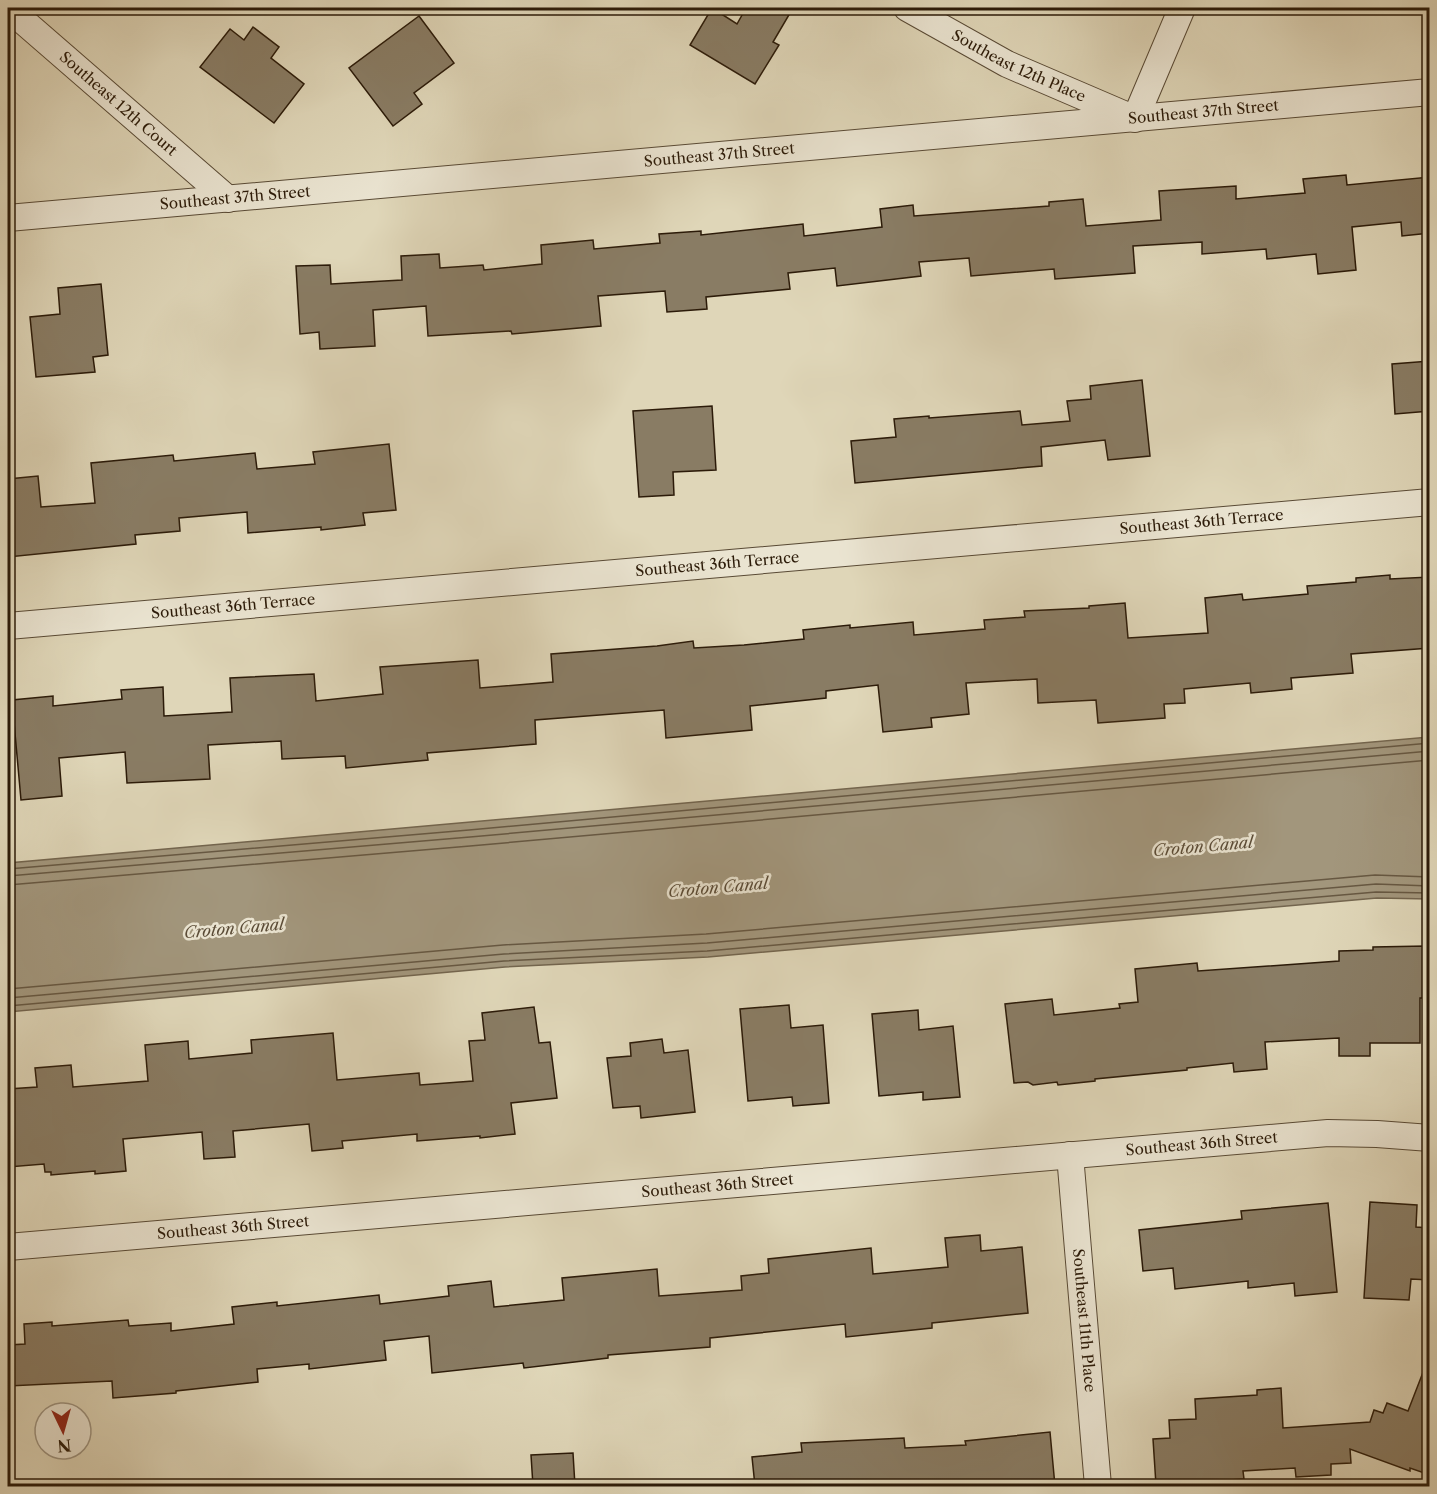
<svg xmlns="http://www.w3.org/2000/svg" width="1437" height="1494" viewBox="0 0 1437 1494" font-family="'Libre Caslon Text',serif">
	<rect width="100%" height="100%" fill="#dfd6b8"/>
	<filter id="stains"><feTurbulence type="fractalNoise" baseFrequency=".00333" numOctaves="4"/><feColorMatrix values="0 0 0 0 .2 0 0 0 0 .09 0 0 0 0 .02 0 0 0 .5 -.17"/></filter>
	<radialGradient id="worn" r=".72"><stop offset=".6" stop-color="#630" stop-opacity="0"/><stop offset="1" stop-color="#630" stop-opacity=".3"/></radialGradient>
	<polygon fill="#a2967c" stroke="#73654e" stroke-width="1.5" points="1429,737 1429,899 1377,898 708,957 505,967 8,1012 8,863"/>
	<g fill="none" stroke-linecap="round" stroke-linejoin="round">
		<g stroke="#675842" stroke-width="1.5">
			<polyline points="8,869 469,830 1430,743"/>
			<polyline points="8,876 470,837 1430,751"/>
			<polyline points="8,885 470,846 1430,760"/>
			<polyline points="8,989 503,945 706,934 1375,875 1430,877"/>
			<polyline points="8,998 504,954 707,943 1376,884 1430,886"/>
			<polyline points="8,1006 504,961 707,951 1376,892 1430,893"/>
		</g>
	</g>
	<g fill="#897c64" stroke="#2c1b09" stroke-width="1.5">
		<polygon points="712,8 737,24 746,8 793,8 773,42 779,45 755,84 690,45"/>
		<polygon points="419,16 454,63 414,93 422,104 393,126 349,68"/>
		<polygon points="253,27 279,47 271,58 304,84 274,123 200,67 230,29 244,40"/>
		<polygon points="1346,175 1347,185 1430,177 1430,233 1402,236 1401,222 1352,227 1356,270 1318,274 1316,254 1267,259 1266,249 1202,254 1202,242 1133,246 1135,273 1055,279 1054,269 971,276 969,258 919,262 921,276 837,286 835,268 788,273 790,289 706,297 707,309 667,312 665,291 598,296 601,326 512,334 511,331 428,336 426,306 373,310 375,346 320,349 319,332 300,334 296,266 330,265 331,284 402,280 401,256 439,254 440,268 483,265 484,270 542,264 541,245 593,240 594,249 660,243 659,234 701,231 701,235 803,224 804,236 882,227 880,209 913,205 914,216 1049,206 1049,202 1083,199 1086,226 1161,220 1159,191 1236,186 1236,199 1305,193 1303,179"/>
		<polygon points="101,284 108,355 93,357 95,372 36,377 30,317 60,314 58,288"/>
		<polygon points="1430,361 1430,411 1395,414 1392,364"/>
		<polygon points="1142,380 1150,456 1108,460 1105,440 1041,447 1042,466 855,483 851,441 896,437 894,419 929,416 929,418 1020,411 1022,425 1070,421 1067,401 1091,399 1090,386"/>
		<polygon points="712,406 716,470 673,472 674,495 639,497 633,411"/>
		<polygon points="389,444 396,510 363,513 365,525 321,530 321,527 248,533 247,512 179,518 180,531 135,535 136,544 8,557 8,479 38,476 41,507 95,503 91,463 173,455 174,461 255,453 257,469 315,464 313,452"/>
		<polygon points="1390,575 1390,579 1430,577 1430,648 1351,654 1353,673 1291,678 1292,689 1251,693 1250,683 1184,689 1185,703 1164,704 1165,718 1098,723 1096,700 1038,703 1037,679 966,683 969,714 931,718 932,727 883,732 878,685 826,691 826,698 750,706 752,730 666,738 664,710 535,720 536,744 427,753 428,760 346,768 345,756 282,759 281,741 208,745 210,779 127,783 125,752 59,758 62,796 21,800 12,700 53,696 53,706 122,699 121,690 163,687 164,716 232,712 230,678 314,674 316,701 383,694 380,667 478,660 480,688 553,682 551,654 657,646 693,641 694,648 744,645 804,639 803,630 850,625 850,628 913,622 914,635 985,629 984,620 1025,617 1024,611 1089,608 1089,606 1125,603 1128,638 1208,633 1205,598 1242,594 1243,600 1308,594 1307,586 1356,582 1356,578"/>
		<polygon points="1426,946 1426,998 1420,998 1420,1043 1370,1043 1370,1056 1339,1056 1339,1038 1265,1042 1267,1069 1234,1072 1233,1063 1187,1068 1187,1070 1095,1079 1095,1081 1058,1085 1057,1082 1033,1085 1028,1082 1014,1083 1005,1004 1052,999 1054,1015 1120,1008 1119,1004 1138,1002 1135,969 1197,963 1198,971 1339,961 1339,951 1373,950 1373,947"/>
		<polygon points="789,1005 791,1028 823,1025 829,1103 793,1106 792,1097 748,1101 740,1009"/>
		<polygon points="534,1007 539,1043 550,1042 557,1098 511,1103 515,1134 480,1138 480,1136 417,1141 417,1134 342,1141 343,1148 312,1151 309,1124 233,1131 235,1157 204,1159 202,1132 123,1139 126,1171 95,1174 95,1171 51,1175 51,1172 45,1172 44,1164 8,1167 8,1089 37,1087 35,1068 71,1065 73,1087 148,1081 145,1045 188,1041 189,1059 252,1053 251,1040 333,1033 337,1080 419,1073 420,1085 473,1081 469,1041 485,1040 482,1013"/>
		<polygon points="918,1010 919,1030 953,1026 960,1097 923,1100 923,1092 879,1096 872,1014"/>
		<polygon points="662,1039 664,1053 688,1050 695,1112 641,1118 640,1106 613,1108 607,1058 631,1056 630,1043"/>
		<polygon points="1370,1202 1417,1205 1416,1227 1430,1228 1430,1280 1411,1279 1409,1300 1364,1298"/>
		<polygon points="1328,1203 1337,1292 1295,1296 1294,1283 1248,1288 1248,1281 1175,1289 1173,1268 1143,1271 1139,1230 1242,1219 1241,1211"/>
		<polygon points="980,1235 981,1251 1022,1247 1028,1313 932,1323 932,1328 846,1337 845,1324 710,1338 710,1347 608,1355 608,1358 524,1368 523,1363 432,1373 429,1336 384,1341 386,1360 309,1369 309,1364 257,1369 258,1382 176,1391 176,1393 113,1398 112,1381 8,1386 8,1345 25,1344 24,1324 52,1322 52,1326 128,1320 129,1326 171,1323 171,1331 234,1324 232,1307 277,1302 277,1306 379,1295 380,1304 449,1296 448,1286 491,1281 494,1307 564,1300 562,1278 657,1269 659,1296 742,1290 741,1276 769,1273 768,1259 871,1248 873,1274 948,1267 945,1238"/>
		<polygon points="1427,1362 1430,1362 1430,1475 1410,1468 1410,1471 1350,1449 1351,1463 1331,1464 1331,1475 1296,1477 1295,1468 1243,1471 1244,1479 1156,1485 1153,1439 1170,1438 1169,1420 1196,1419 1195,1399 1257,1395 1257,1390 1281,1388 1283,1428 1370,1422 1374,1410 1383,1413 1387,1403 1408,1411"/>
		<polygon points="1050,1432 1055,1486 755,1486 752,1457 802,1452 801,1443 904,1438 905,1448 966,1445 965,1441"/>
		<polygon points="573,1453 575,1486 533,1486 531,1455"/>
	</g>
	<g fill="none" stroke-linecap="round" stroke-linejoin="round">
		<g stroke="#594a35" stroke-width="28">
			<g id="street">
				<path id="s1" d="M8,8l220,191"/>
				<path id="s2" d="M907,8l100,56 128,55 47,-111"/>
				<path id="s3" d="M8,218l1422,-126"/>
				<path id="s4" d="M8,626l1422,-124"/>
				<path id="s5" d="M1070,1155l28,331"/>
				<path id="s6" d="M8,1247l1320,-114 49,1 53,4"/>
			</g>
		</g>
		<use href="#street" stroke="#eae4d1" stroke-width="26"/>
	</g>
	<g text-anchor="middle" stroke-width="5" stroke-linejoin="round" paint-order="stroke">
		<g font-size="15" fill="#2c1b09" stroke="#eae4d1">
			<text dy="5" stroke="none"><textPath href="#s2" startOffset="126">Southeast 12th Place</textPath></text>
			<text dy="5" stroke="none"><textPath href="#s1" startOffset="146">Southeast 12th Court</textPath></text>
			<text dy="5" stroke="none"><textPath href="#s3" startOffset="1200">Southeast 37th Street</textPath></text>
			<text dy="5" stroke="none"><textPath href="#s3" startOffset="714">Southeast 37th Street</textPath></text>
			<text dy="5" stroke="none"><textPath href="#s3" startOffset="228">Southeast 37th Street</textPath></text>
			<text dy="5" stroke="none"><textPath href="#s4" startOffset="1198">Southeast 36th Terrace</textPath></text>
			<text dy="5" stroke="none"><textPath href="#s4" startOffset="712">Southeast 36th Terrace</textPath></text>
			<text dy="5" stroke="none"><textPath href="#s4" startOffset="226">Southeast 36th Terrace</textPath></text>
			<text dy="5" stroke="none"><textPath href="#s6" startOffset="1198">Southeast 36th Street</textPath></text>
			<text dy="5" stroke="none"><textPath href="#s6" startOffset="712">Southeast 36th Street</textPath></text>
			<text dy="5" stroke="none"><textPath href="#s6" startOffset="226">Southeast 36th Street</textPath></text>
			<text dy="5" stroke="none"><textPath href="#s5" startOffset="166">Southeast 11th Place</textPath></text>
		</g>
		<g font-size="16" font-style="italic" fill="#5b4c37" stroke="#eae4d1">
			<text transform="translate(1203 846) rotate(-5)" y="6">Croton Canal</text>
			<text transform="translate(718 887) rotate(-5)" y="6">Croton Canal</text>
			<text transform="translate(234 928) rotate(-5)" y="6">Croton Canal</text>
		</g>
	</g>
	<rect width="1437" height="1494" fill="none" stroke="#dfd6b8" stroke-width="30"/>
	<rect x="9" y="9" width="1419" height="1476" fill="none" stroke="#2c1b09" stroke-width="3"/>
	<rect x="15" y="15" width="1407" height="1464" fill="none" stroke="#2c1b09" stroke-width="1.5"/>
	<g transform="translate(63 1431) rotate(175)"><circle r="28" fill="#eae4d1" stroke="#9e9481" stroke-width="1.5"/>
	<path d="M0-4.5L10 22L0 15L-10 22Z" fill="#8f2418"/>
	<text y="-9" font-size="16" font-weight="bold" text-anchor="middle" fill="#2c1b09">N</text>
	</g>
	<rect width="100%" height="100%" filter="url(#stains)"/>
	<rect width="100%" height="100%" fill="url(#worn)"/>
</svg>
